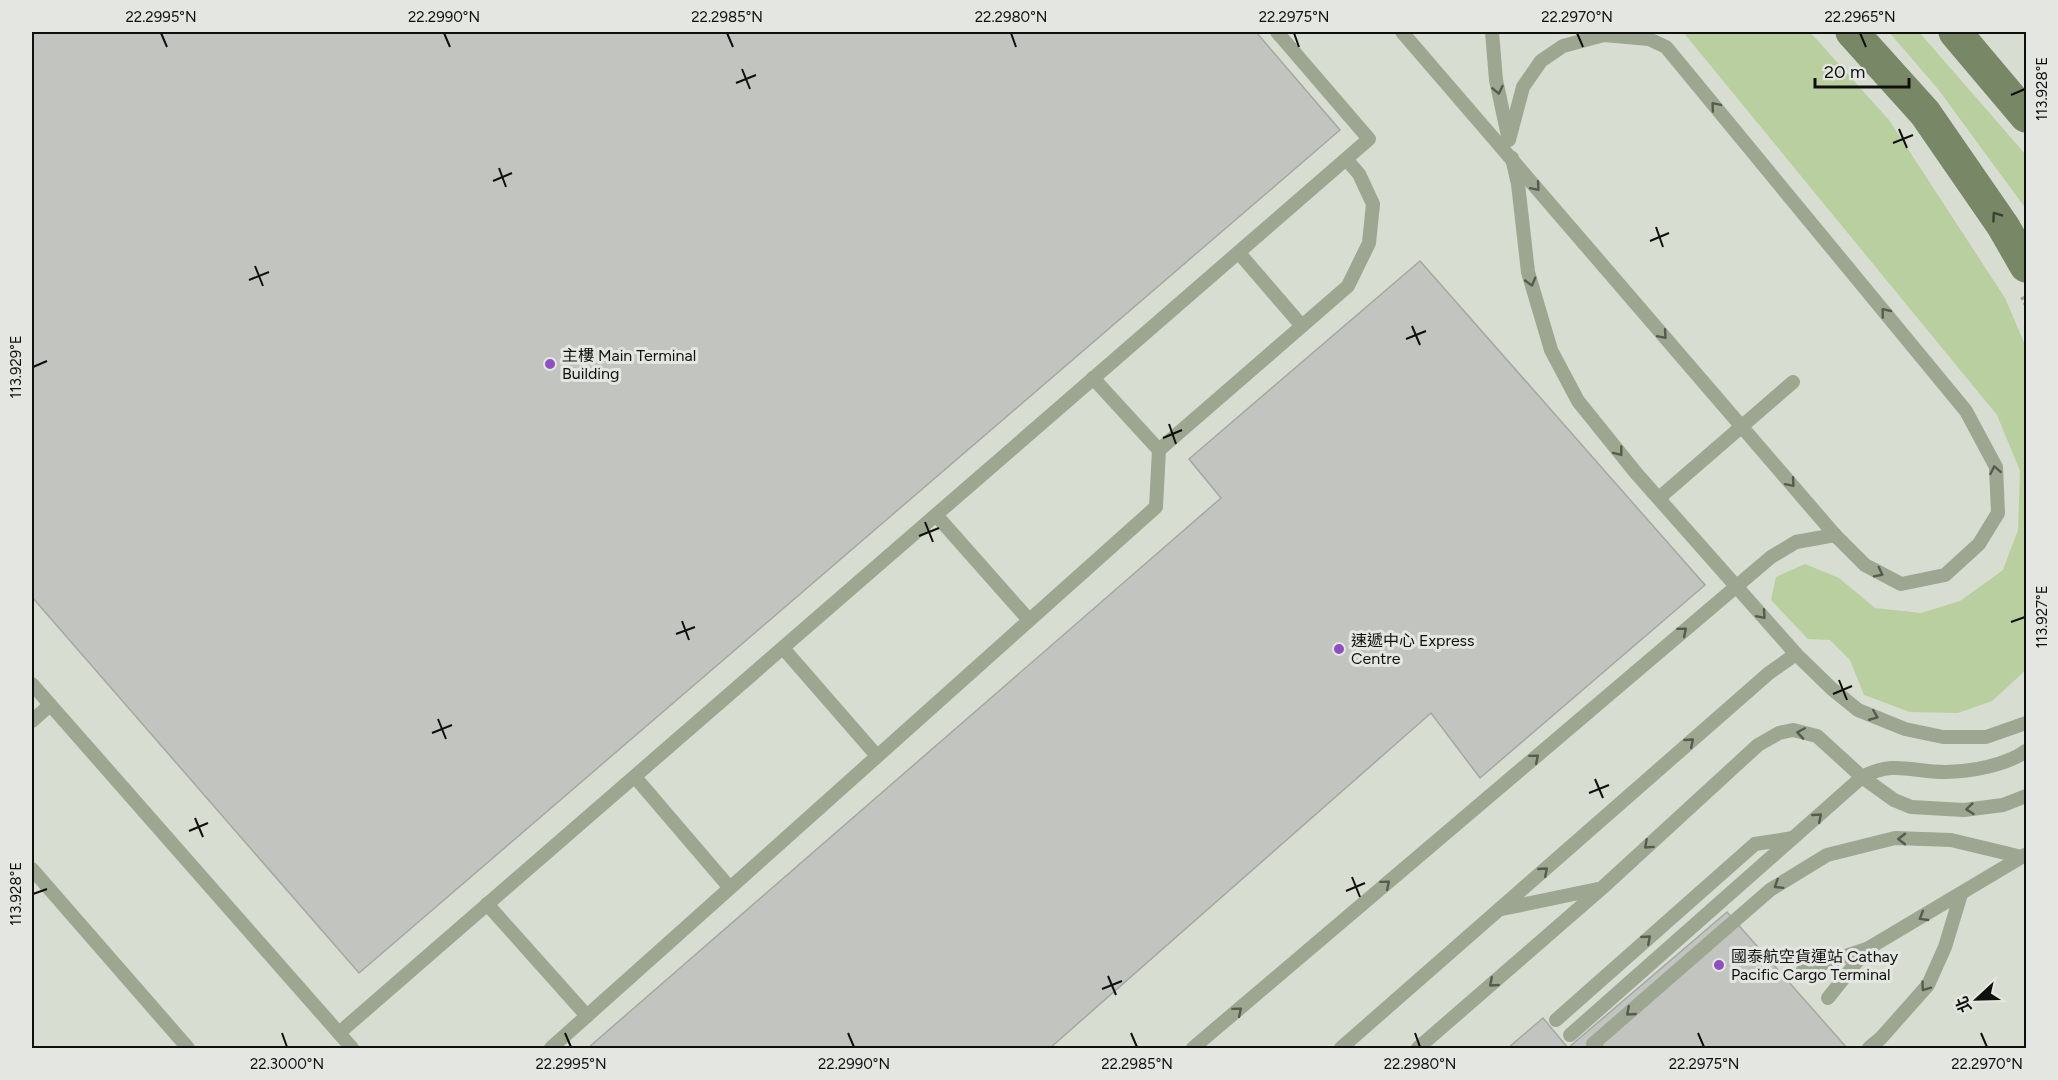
<svg xmlns="http://www.w3.org/2000/svg" width="2058" height="1080" viewBox="0 0 2058 1080" font-family="Figtree,'Noto Sans TC',sans-serif">
	<rect width="100%" height="100%" fill="#e4e7e1"/>
	<rect fill="#d7ddd0" x="32" y="32" width="1994" height="1016"/>
	<g fill="#b9cfa0">
		<polygon points="1683,32 1810,32 1889,120 2005,298 2026,347 2026,670 1992,701 1958,713 1910,712 1864,695 1850,660 1830,640 1808,639 1771,600 1776,577 1805,564 1839,578 1875,608 1921,613 1960,601 2003,570 2018,530 2020,471 1997,415"/>
		<polygon points="1889,32 1919,32 2026,155 2026,209 1938,89"/>
	</g>
	<g fill="#c2c5bf" stroke="#a5a7a2" stroke-width="1.5">
		<polygon points="32,32 1256,32 1340,130 359,973 32,597"/>
		<polygon points="1420,261 1705,585 1480,778 1431,713 1050,1048 588,1048 1221,498 1189,459"/>
		<polygon points="1727,912 1847,1048 1508,1048 1543,1018 1568,1048"/>
	</g>
	<g fill="none" stroke-linecap="round" stroke-linejoin="round">
		<polyline stroke="#9b9d98" stroke-width="4" stroke-dasharray="3 3" stroke-linecap="butt" points="2022,297 2026,305"/>
		<g stroke="#9ca690" stroke-width="14">
			<polyline points="1492,32 1496,80 1508,136"/>
			<polyline points="1509,140 1523,87 1541,61 1563,46 1604,35 1649,39 1666,47 1966,411 1996,467 1998,513 1979,544 1945,575 1901,584 1865,565 1835,535"/>
			<polyline points="1512,158 1518,184 1528,272 1551,350 1578,401 1636,473 1796,654 1832,689 1858,710 1905,729 1943,737 1986,737 2026,723"/>
			<polyline points="1239,253 1302,326"/>
			<polyline points="1093,378 1159,450"/>
			<polyline points="1659,498 1793,382"/>
			<polyline points="936,515 1029,620"/>
			<polyline points="783,648 877,756"/>
			<polyline points="32,684 352,1048"/>
			<polyline points="32,721 50,705"/>
			<polyline points="635,777 730,888"/>
			<polyline points="32,869 188,1048"/>
			<polyline points="487,904 587,1016"/>
			<polyline points="1502,909 1598,889"/>
			<polyline points="1803,970 1867,949 2025,855"/>
			<polyline points="1828,998 1867,949"/>
			<polyline points="1556,1020 1755,844 1793,838"/>
			<polyline points="339,1033 1369,139 1277,32"/>
			<path d="M1570,1035l292,-258c33,-17 49,-5 83,-5 25,0 62,-7 81,-21"/>
			<polyline points="551,1048 1156,507 1159,450 1348,286 1369,243 1373,204 1359,174 1346,159"/>
			<polyline points="1341,1048 1769,673 1796,654"/>
			<polyline points="1418,1048 1601,889 1758,745 1779,733 1793,730 1817,736 1862,777 1894,800 1911,807 1964,810 2003,805 2026,796"/>
			<polyline points="1597,1048 1593,1044 1770,890 1827,855 1895,838 1951,840 2022,857"/>
			<polyline points="1869,1048 1881,1038 1928,985 1945,947 1961,894"/>
		</g>
		<g stroke="#788766" stroke-width="33">
			<polyline points="1852,32 1925,113 2003,226 2026,266"/>
			<polyline points="1955,32 2026,116"/>
		</g>
		<g stroke="#9ca690" stroke-width="14">
			<polyline points="1402,32 1835,535"/>
			<polyline points="1193,1048 1771,557 1796,542 1835,535"/>
		</g>
	</g>
	<defs><path id="oneway-chevron" d="M-2-3.5L2.5 0L-2 3.5" fill="none" stroke-width="1.6" stroke-linecap="round" stroke-linejoin="round" transform="scale(1.5)"/></defs>
	<g stroke="#565b4f">
		<use href="#oneway-chevron" transform="translate(1498 90) rotate(78)"/>
		<use href="#oneway-chevron" transform="translate(1715 106) rotate(-130)"/>
		<use href="#oneway-chevron" transform="translate(1536 187) rotate(49)"/>
		<use href="#oneway-chevron" transform="translate(1531 282) rotate(74)"/>
		<use href="#oneway-chevron" transform="translate(1885 312) rotate(-129)"/>
		<use href="#oneway-chevron" transform="translate(1663 335) rotate(49)"/>
		<use href="#oneway-chevron" transform="translate(1619 452) rotate(52)"/>
		<use href="#oneway-chevron" transform="translate(1995 470) rotate(-101)"/>
		<use href="#oneway-chevron" transform="translate(1791 483) rotate(49)"/>
		<use href="#oneway-chevron" transform="translate(1879 573) rotate(27)"/>
		<use href="#oneway-chevron" transform="translate(1762 615) rotate(49)"/>
		<use href="#oneway-chevron" transform="translate(1683 631) rotate(-40)"/>
		<use href="#oneway-chevron" transform="translate(1874 716) rotate(22)"/>
		<use href="#oneway-chevron" transform="translate(1801 733) rotate(-171)"/>
		<use href="#oneway-chevron" transform="translate(1690 742) rotate(-41)"/>
		<use href="#oneway-chevron" transform="translate(1535 758) rotate(-40)"/>
		<use href="#oneway-chevron" transform="translate(1970 809) rotate(174)"/>
		<use href="#oneway-chevron" transform="translate(1818 817) rotate(-41)"/>
		<use href="#oneway-chevron" transform="translate(1902 839) rotate(180)"/>
		<use href="#oneway-chevron" transform="translate(1648 845) rotate(138)"/>
		<use href="#oneway-chevron" transform="translate(1544 871) rotate(-41)"/>
		<use href="#oneway-chevron" transform="translate(1386 884) rotate(-40)"/>
		<use href="#oneway-chevron" transform="translate(1778 885) rotate(148)"/>
		<use href="#oneway-chevron" transform="translate(1923 917) rotate(149)"/>
		<use href="#oneway-chevron" transform="translate(1647 939) rotate(-41)"/>
		<use href="#oneway-chevron" transform="translate(1493 983) rotate(139)"/>
		<use href="#oneway-chevron" transform="translate(1925 987) rotate(126)"/>
		<use href="#oneway-chevron" transform="translate(1238 1011) rotate(-40)"/>
		<use href="#oneway-chevron" transform="translate(1630 1012) rotate(139)"/>
	</g>
	<use stroke="#394031" href="#oneway-chevron" transform="translate(1996 216) rotate(-125)"/>
	<path fill="none" stroke="#0f100e" stroke-width="2" d="M161,33l6,14M444,33l6,14M727,33l6,14M1011,33l5,14M1294,33l5,14M1577,33l6,14M1860,33l6,14M742,69l8,20M736,83l20,-8M2011,95l14,-6M1899,129l8,19M1893,143l20,-8M499,168l7,19M493,181l19,-8M1656,227l7,20M1650,241l19,-8M255,266l8,20M249,280l20,-8M1412,326l8,19M1406,339l20,-8M33,367l14,-6M1169,424l7,20M1163,438l19,-8M925,522l8,20M919,536l20,-8M682,621l7,19M2011,622l14,-5M676,634l19,-7M1839,680l8,20M1833,694l19,-8M438,719l8,20M432,733l20,-8M1595,779l8,19M1589,793l20,-8M195,818l8,19M189,831l19,-8M1352,877l8,20M1346,891l19,-8M33,894l14,-5M1108,976l8,19M1102,989l20,-8M282,1033l5,14M565,1033l6,14M848,1033l6,14M1131,1033l6,14M1415,1033l5,14M1698,1033l6,14M1981,1033l6,14"/>
	<g fill="#904ec3" stroke="#e4e7e1" stroke-width="2">
		<circle cx="550" cy="364" r="6"/>
		<circle cx="1339" cy="649" r="6"/>
		<circle cx="1719" cy="965" r="6"/>
	</g>
	<g text-anchor="middle" stroke-width="6" stroke-linejoin="round" paint-order="stroke">
		<g font-size="16" fill="#0f100e" stroke="#e4e7e1" text-anchor="start">
			<text x="562" y="361">主樓 Main Terminal<tspan x="562" dy="18">Building</tspan></text>
			<text x="1351" y="646">速遞中心 Express<tspan x="1351" dy="18">Centre</tspan></text>
			<text x="1731" y="962">國泰航空貨運站 Cathay<tspan x="1731" dy="18">Pacific Cargo Terminal</tspan></text>
		</g>
	</g>
	<rect width="2058" height="1080" fill="none" stroke="#e4e7e1" stroke-width="66"/>
	<g transform="translate(1977 999) rotate(248)" stroke="#e4e7e1" stroke-width="4.5" paint-order="stroke">
	<path d="M0-4.5L10 22L0 15L-10 22Z" fill="#0f100e"/>
	<text y="-9" font-size="16" font-weight="bold" text-anchor="middle" fill="#0f100e">北</text>
	</g>
	<path d="M1815 78v9h94v-9" fill="none" stroke="#0f100e" stroke-width="3"/>
	<text x="1824" y="78" font-size="18" fill="#0f100e" stroke="#e4e7e1" stroke-width="4.5" paint-order="stroke">20 m</text>
	<rect x="33" y="33" width="1992" height="1014" fill="none" stroke="#0f100e" stroke-width="2"/>
	<g font-size="15" text-anchor="middle" fill="#0f100e">
		<text x="161" y="22">22.2995°N</text>
		<text x="444" y="22">22.2990°N</text>
		<text x="727" y="22">22.2985°N</text>
		<text x="1011" y="22">22.2980°N</text>
		<text x="1294" y="22">22.2975°N</text>
		<text x="1577" y="22">22.2970°N</text>
		<text x="1860" y="22">22.2965°N</text>
		<text transform="translate(2042 89) rotate(-90)" y="5">113.928°E</text>
		<text transform="translate(16 367) rotate(-90)" y="5">113.929°E</text>
		<text transform="translate(2042 617) rotate(-90)" y="5">113.927°E</text>
		<text transform="translate(16 894) rotate(-90)" y="5">113.928°E</text>
		<text x="287" y="1069">22.3000°N</text>
		<text x="571" y="1069">22.2995°N</text>
		<text x="854" y="1069">22.2990°N</text>
		<text x="1137" y="1069">22.2985°N</text>
		<text x="1420" y="1069">22.2980°N</text>
		<text x="1704" y="1069">22.2975°N</text>
		<text x="1987" y="1069">22.2970°N</text>
	</g>
</svg>
